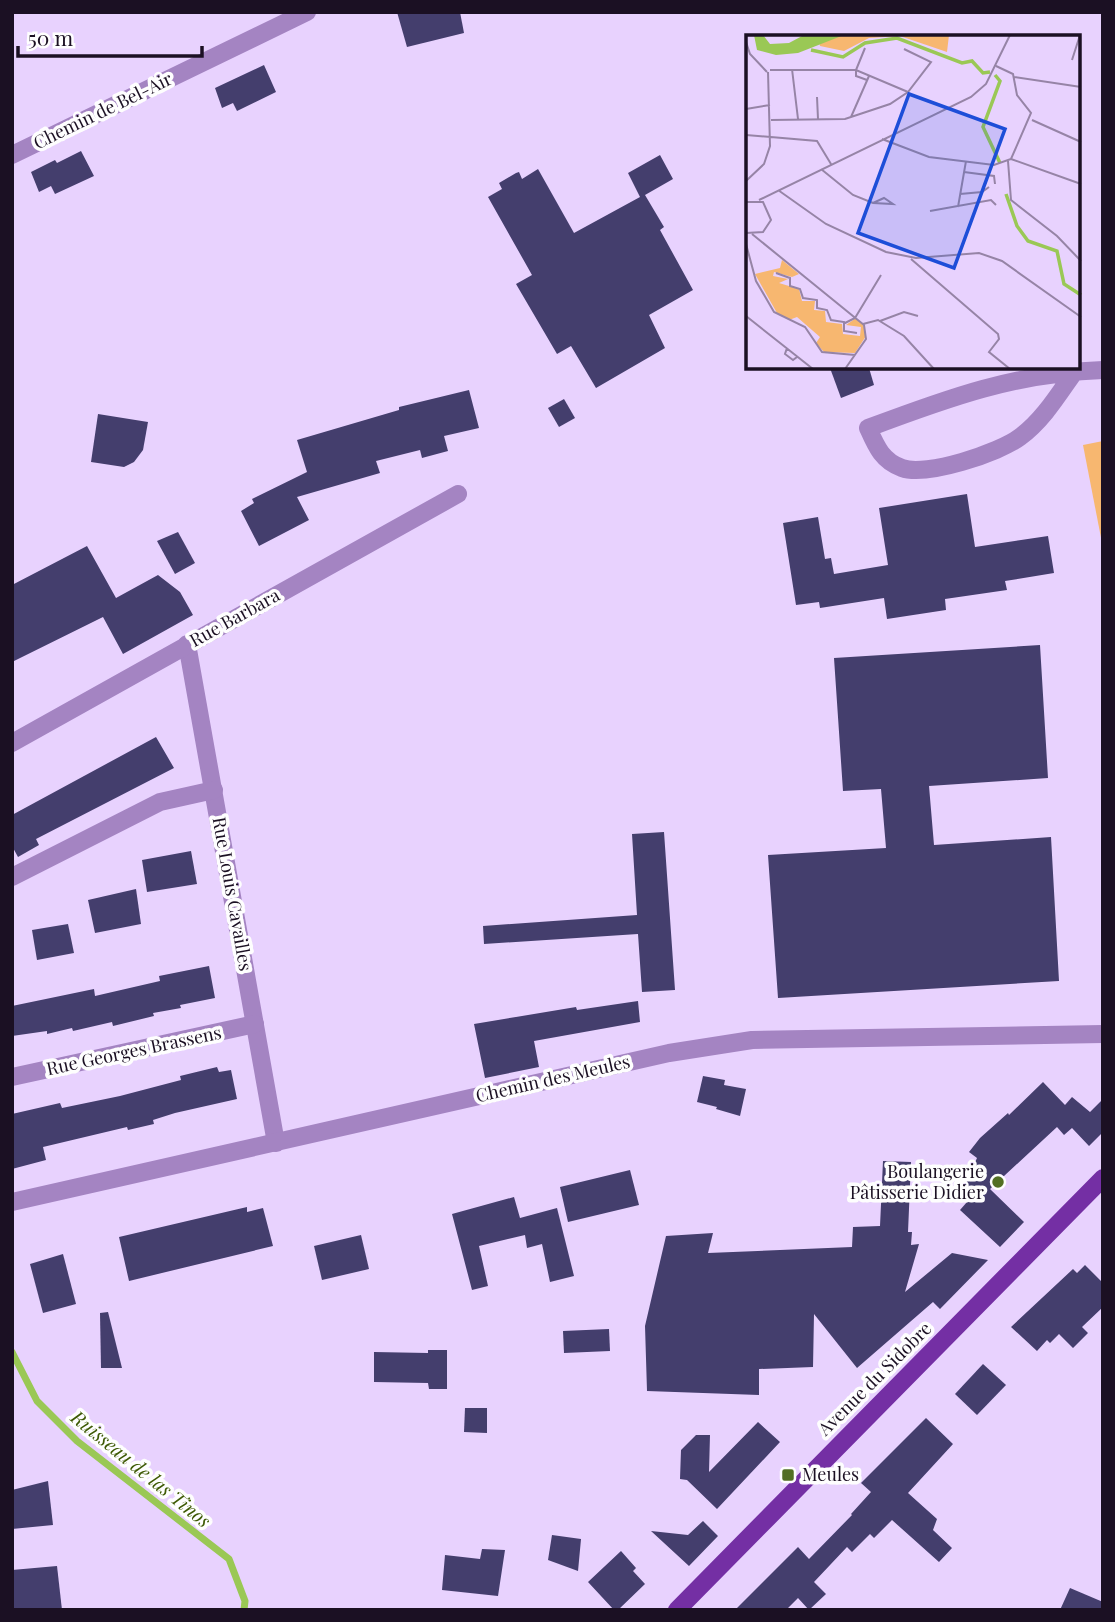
<svg xmlns="http://www.w3.org/2000/svg" width="1115" height="1622" viewBox="0 0 1115 1622" font-family="'Playfair Display',serif">
	<rect width="100%" height="100%" fill="#e8d2fe"/>
	<polygon fill="#f7b770" points="1103,441 1103,548 1083,445"/>
	<g fill="none" stroke-linecap="round" stroke-linejoin="round">
		<polyline stroke="#9ac855" stroke-width="7" points="12,1352 37,1401 77,1441 229,1559 245,1601 244,1610"/>
	</g>
	<g fill="#443e6d">
		<polygon points="397,12 460,12 464,33 407,47"/>
		<polygon points="264,65 276,92 237,111 233,103 222,108 215,88"/>
		<polygon points="81,151 94,176 55,194 51,186 39,192 31,172 55,160 57,163"/>
		<polygon points="660,155 673,179 645,195 664,227 660,230 693,290 649,315 665,348 596,388 571,346 557,354 516,284 532,275 488,197 502,189 499,183 516,173 519,172 522,179 538,169 574,233 640,197 628,173"/>
		<polygon points="830,368 869,368 874,385 841,398"/>
		<polygon points="469,390 479,428 444,436 448,451 422,458 420,450 376,461 380,473 297,497 309,520 259,546 241,511 254,503 252,499 307,472 297,440 399,410 399,407"/>
		<polygon points="564,399 575,418 559,427 548,408"/>
		<polygon points="98,414 148,422 143,450 134,462 124,467 91,462"/>
		<polygon points="967,494 975,547 1048,536 1054,573 1005,581 1007,590 945,599 946,610 887,619 884,598 820,608 819,602 796,605 783,523 818,517 825,559 831,558 834,574 888,565 879,508"/>
		<polygon points="178,532 195,563 175,574 157,541"/>
		<polygon points="87,546 116,598 158,575 180,592 193,615 123,654 103,617 12,662 12,585"/>
		<polygon points="1040,645 1048,778 929,786 934,845 1051,837 1059,981 778,998 768,855 886,848 881,789 843,791 834,658"/>
		<polygon points="156,737 174,768 36,839 39,845 18,857 12,846 12,815"/>
		<polygon points="664,832 675,990 642,992 638,934 484,944 483,926 637,915 632,834"/>
		<polygon points="191,851 197,884 147,892 142,860"/>
		<polygon points="136,889 141,924 95,933 88,900"/>
		<polygon points="68,924 74,953 37,960 32,930"/>
		<polygon points="209,966 215,998 180,1005 181,1008 153,1013 154,1016 113,1026 112,1022 73,1031 72,1028 47,1034 47,1031 12,1036 12,1006 94,989 95,996 160,981 159,976"/>
		<polygon points="638,1001 640,1022 534,1041 539,1067 485,1078 474,1024 576,1007 577,1010"/>
		<polygon points="217,1067 219,1072 231,1070 237,1099 175,1113 153,1120 154,1124 128,1130 127,1127 43,1147 46,1160 12,1169 12,1114 60,1103 62,1108 120,1096 181,1080 180,1076"/>
		<polygon points="703,1076 725,1080 724,1085 746,1089 740,1116 716,1109 717,1107 697,1102"/>
		<polygon points="1043,1082 1065,1105 1072,1097 1090,1112 1103,1099 1103,1132 1089,1146 1072,1128 1064,1135 1057,1127 990,1189 1024,1222 1000,1247 960,1210 967,1202 960,1196 977,1158 969,1152 980,1138 1008,1113 1009,1115"/>
		<polygon points="883,1161 911,1162 908,1232 912,1232 911,1245 919,1244 905,1292 952,1253 988,1260 940,1309 933,1302 857,1368 814,1314 813,1367 759,1369 759,1395 647,1391 645,1326 666,1236 713,1233 708,1253 852,1247 853,1227 880,1226"/>
		<polygon points="630,1170 639,1205 568,1222 560,1187"/>
		<polygon points="514,1197 520,1218 557,1208 574,1276 550,1282 542,1244 527,1248 525,1235 479,1246 488,1286 472,1290 452,1214"/>
		<polygon points="247,1207 247,1212 263,1208 273,1246 129,1281 119,1237"/>
		<polygon points="361,1235 369,1269 322,1280 314,1246"/>
		<polygon points="63,1254 76,1304 43,1313 30,1264"/>
		<polygon points="1085,1265 1103,1283 1103,1307 1082,1327 1088,1333 1073,1348 1059,1334 1050,1343 1047,1340 1037,1351 1011,1327 1073,1269 1077,1273"/>
		<polygon points="108,1312 122,1368 101,1368 100,1313"/>
		<polygon points="609,1329 610,1351 564,1353 563,1331"/>
		<polygon points="428,1350 447,1350 447,1389 429,1389 428,1383 374,1382 374,1352 428,1353"/>
		<polygon points="983,1364 1006,1385 977,1415 955,1394"/>
		<polygon points="465,1408 487,1408 487,1433 464,1432"/>
		<polygon points="926,1418 953,1444 908,1493 937,1519 933,1530 952,1548 939,1562 892,1520 874,1538 870,1534 852,1552 847,1547 814,1582 826,1594 809,1610 798,1598 786,1610 735,1610 798,1547 809,1559 852,1515 851,1514 871,1492 861,1483"/>
		<polygon points="758,1422 780,1442 717,1509 687,1480 680,1479 681,1450 696,1435 710,1435 709,1472"/>
		<polygon points="48,1481 53,1525 12,1529 12,1490"/>
		<polygon points="703,1521 718,1536 689,1566 651,1531 688,1535"/>
		<polygon points="552,1535 581,1539 578,1571 548,1560"/>
		<polygon points="482,1549 505,1550 498,1596 442,1590 445,1555 480,1559"/>
		<polygon points="621,1551 636,1568 633,1571 645,1584 618,1610 614,1610 588,1582"/>
		<polygon points="57,1566 62,1610 12,1610 12,1570"/>
		<polygon points="1070,1588 1103,1602 1103,1610 1060,1610"/>
	</g>
	<g fill="none" stroke-linecap="round" stroke-linejoin="round">
		<g stroke="#a484c2" stroke-width="18">
			<polyline points="12,155 307,12"/>
			<path d="M1075,371c-17,24 -32,49 -55,66 -21,16 -94,40 -118,31 -20,-7 -26,-22 -34,-40 80,-30 148,-55 235,-58"/>
			<polyline points="187,644 276,1143"/>
			<polyline points="12,743 458,494"/>
			<polyline points="12,877 160,802 214,790"/>
			<polyline points="12,1077 255,1024"/>
			<polyline points="12,1202 669,1053 752,1040 1103,1034"/>
		</g>
		<polyline stroke="#742fa4" stroke-width="18" points="677,1610 1103,1178"/>
	</g>
	<g fill="#526f23" stroke="#fefefe" stroke-width="2.5">
		<circle cx="998" cy="1182" r="7"/>
		<rect x="781" y="1468" width="14" height="14" rx="3.5"/>
	</g>
	<g text-anchor="middle" stroke-width="7" stroke-linejoin="round" paint-order="stroke">
		<g font-size="18" fill="#1b1023" stroke="#fefefe">
			<text transform="translate(103 111) rotate(-26)" y="6">Chemin de Bel-Air</text>
			<text transform="translate(235 618) rotate(-29)" y="6">Rue Barbara</text>
			<text transform="translate(232 894) rotate(80)" y="6">Rue Louis Cavailles</text>
			<text transform="translate(134 1051) rotate(-12)" y="6">Rue Georges Brassens</text>
			<text transform="translate(553 1079) rotate(-13)" y="6">Chemin des Meules</text>
			<text transform="translate(875 1379) rotate(-45)" y="6">Avenue du Sidobre</text>
		</g>
		<g font-size="18" fill="#1b1023" stroke="#fefefe" text-anchor="end">
			<text x="984" y="1178">Boulangerie<tspan x="984" dy="21">Pâtisserie Didier</tspan></text>
			<text x="802" y="1481" text-anchor="start">Meules</text>
		</g>
		<g font-size="19" font-style="italic" fill="#3e5a05" stroke="#fefefe">
			<text transform="translate(141 1469) rotate(39)" y="7">Ruisseau de las Tinos</text>
		</g>
	</g>
	<g transform="translate(746 35)">
		<rect width="334" height="334" fill="#e8d2fe"/>
		<path d="M72,0h131l-2,17 -47,-16 -31,2 -25,13 -24,-5zM36,225l17,14 -7,3 -18,-5 -1,4 15,3 -9,4 20,6 3,12h13l-1,9 11,1 1,11 16,2 1,10 17,2 1,-9 -15,-2 10,-7 7,6 3,12 -11,17 -31,-1 -8,-9 4,-6 -23,-20 -8,3 -12,-7 -22,-39 25,-6z" fill="#f7b770"/>
		<path d="M8,0h9l7,9 19,-1 15,-8h40l-46,18 -22,2 -19,-5z" fill="#9ac855"/>
		<path fill="none" stroke="#9ac855" stroke-width="3.5" d="M65,15l32,7 22,-14 32,-5 65,25 10,-2 11,12 7,-1M249,40l5,6 -17,46 17,36M260,159l11,32 11,15 29,10 7,33 17,11"/>
		<path fill="none" stroke="#9684a6" stroke-width="2" d="M0,7l4,12 17,18M119,13l-9,22v6l11,4M326,25l8,-25M46,34l6,50M24,35h86l52,22M268,42l67,10M71,62l1,22M0,74l24,-4M105,82l18,-41M25,85l74,-1 45,-15 18,-12 23,-30 -27,-13M286,85l49,22M0,100l71,6 14,23M136,104l47,18 65,8 17,-6 20,-46 -14,-18 -4,-21 -17,-8M265,124l70,25M262,126l3,39 46,36 24,25M75,134l32,26 20,8 20,1 -9,-6 -11,5M218,137l30,4 1,8M0,146l18,-17 6,-18 -2,-74M32,155l48,34 60,28 30,6 63,-5 23,8 79,56M214,159l22,-2 7,-5M13,165l212,-103 15,-13 24,-49M0,167h17l8,18 -8,12 -17,1M212,172l8,-46M184,176l61,-11 5,5M6,199l112,91 2,14 -21,30M0,209l10,37 18,31 31,15 17,25 33,3M165,224l87,75 1,5 -10,13 21,17M30,238l14,5v8l10,3 3,9 14,2v8l10,2 4,10 13,2v9l13,2M0,281l67,53M134,286l24,-9 14,4M99,288l10,-5 26,-43M117,289l15,-4 26,16 30,33M41,313l-2,6 8,6 4,-3"/>
		<path fill="#1d4ed8" fill-opacity="0.15" stroke="#1d4ed8" stroke-width="3.5" d="M163,59l96,35 -51,139 -96,-35z"/>
		<rect width="334" height="334" fill="none" stroke="#1b1023" stroke-width="3.5"/>
	</g>
	<rect width="1115" height="1622" fill="none" stroke="#1b1023" stroke-width="28"/>
	<path d="M18 46v10h184v-10" fill="none" stroke="#1b1023" stroke-width="3.5"/>
	<text x="28" y="46" font-size="21" fill="#1b1023" stroke="#fefefe" stroke-width="5" paint-order="stroke">50 m</text>
</svg>
